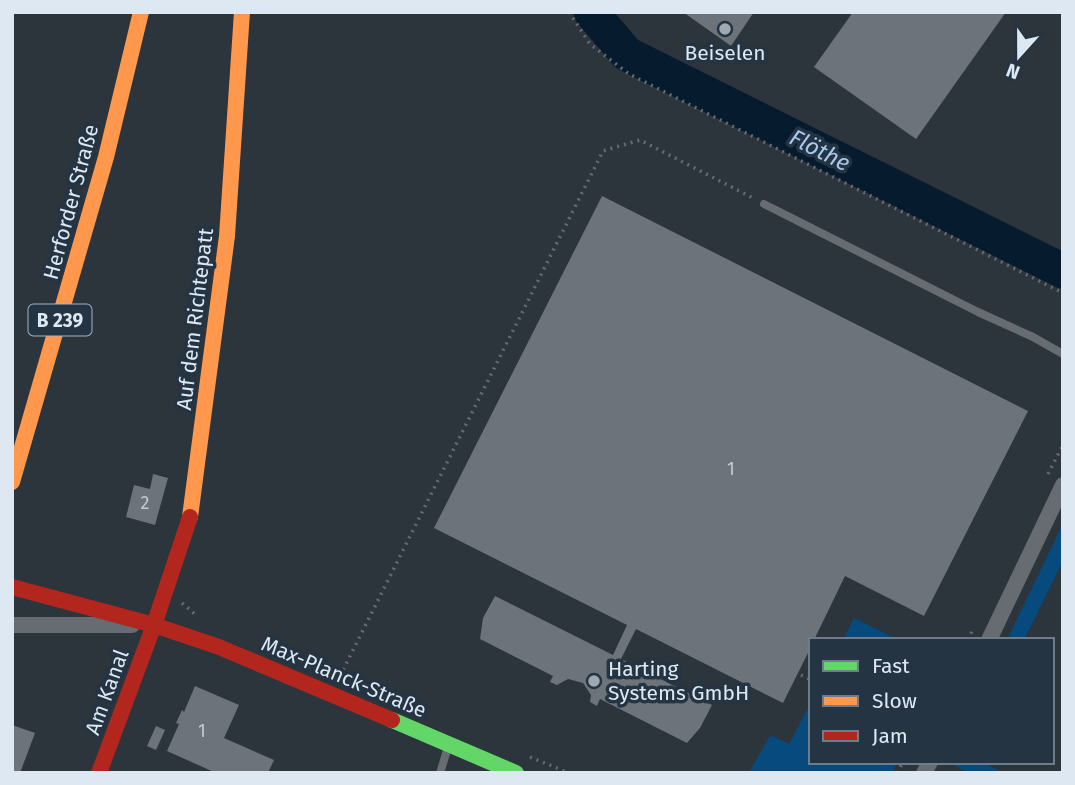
<svg xmlns="http://www.w3.org/2000/svg" width="1075" height="785" viewBox="0 0 1075 785" font-family="'Fira Sans',sans-serif">
	<rect width="100%" height="100%" fill="#2c343c"/>
	<g fill="#064a7e">
		<polygon points="1063,523 1063,561 1024,640 1007,640"/>
		<polygon points="854,618 899,640 843,640"/>
		<polygon points="811,702 811,762 897,762 891,773 749,773 770,735 789,744"/>
		<polygon points="948,762 982,762 1003,773 969,773"/>
	</g>
	<g fill="none" stroke-linecap="round" stroke-linejoin="round">
		<polyline stroke="#071b2f" stroke-width="35" points="591,12 627,54 1063,271"/>
	</g>
	<g fill="#6c737a">
		<polygon points="683,12 754,12 731,46"/>
		<polygon points="853,12 1006,12 916,139 814,67"/>
		<polygon points="602,196 1028,411 924,616 845,576 814,640 811,640 811,647 783,703 636,629 621,659 712,705 700,728 687,743 600,699 597,706 590,702 591,695 583,683 568,679 557,685 550,682 553,676 480,639 483,618 495,596 613,655 627,625 434,528"/>
		<polygon points="153,474 168,478 155,525 126,517 134,485 150,489"/>
		<polygon points="195,686 239,705 224,738 274,760 268,773 216,773 167,751 179,724 176,723 182,710 184,712"/>
		<polygon points="12,725 35,733 20,773 12,773"/>
		<polygon points="156,726 165,730 156,750 147,746"/>
	</g>
	<g fill="none" stroke-linecap="round" stroke-linejoin="round">
		<g stroke="#666b72" stroke-width="3.5" stroke-dasharray="2 5" stroke-linecap="butt">
			<polyline points="569,12 590,44 629,74 1063,293"/>
			<polyline points="1048,474 1063,445"/>
			<polyline points="182,603 197,616"/>
			<polyline points="968,640 973,629"/>
			<polyline points="801,675 811,680"/>
			<polyline points="340,676 603,151 640,140 753,198"/>
			<polyline points="530,757 569,773"/>
			<polyline points="897,773 903,762"/>
		</g>
		<g stroke="#666c72" stroke-width="8">
			<polyline points="764,204 978,312 1033,337 1063,354"/>
			<polyline points="440,773 448,747"/>
		</g>
		<g stroke="#666c72" stroke-width="16">
			<polyline points="12,625 132,625"/>
			<polyline points="989,640 1063,485"/>
			<polyline points="924,773 930,762"/>
		</g>
		<polyline stroke="#63d668" stroke-width="16" points="392,720 516,773"/>
		<g stroke="#ff974d" stroke-width="16">
			<polyline points="12,482 106,157 141,12"/>
			<polyline points="190,517 227,236 242,12"/>
		</g>
		<g stroke="#b3261e" stroke-width="16">
			<polyline points="12,587 154,625 219,647 392,720"/>
			<polyline points="99,773 154,625 190,517"/>
		</g>
	</g>
	<g fill="#a0a9b2" stroke="#253443" stroke-width="2.5">
		<circle cx="725" cy="29" r="7"/>
		<circle cx="594" cy="681" r="7"/>
	</g>
	<g text-anchor="middle" stroke-width="7" stroke-linejoin="round" paint-order="stroke">
		<g font-size="18" fill="#c2cbd4">
			<text x="731" y="475">1</text>
			<text x="145" y="509">2</text>
			<text x="202" y="737">1</text>
		</g>
		<rect fill="#253443" stroke="#a6b2be" stroke-width="2" x="28.5" y="304.5" width="63" height="31" rx="5"/>
		<g font-size="19" font-weight="bold" fill="#dee8f2">
			<text x="60" y="327">B 239</text>
		</g>
		<g font-size="21" fill="#dee8f2" stroke="#253443">
			<text x="725" y="60">Beiselen</text>
			<text x="608" y="676" text-anchor="start">Harting<tspan x="608" dy="24">Systems GmbH</tspan></text>
		</g>
		<g font-size="21" fill="#dee8f2" stroke="#253443">
			<text transform="translate(71 202) rotate(-75)" y="7">Herforder Straße</text>
			<text transform="translate(195 319) rotate(-83)" y="7">Auf dem Richtepatt</text>
			<text transform="translate(344 677) rotate(23)" y="7">Max-Planck-Straße</text>
			<text transform="translate(107 692) rotate(-70)" y="7">Am Kanal</text>
		</g>
		<g font-size="23" font-style="italic" fill="#a6c9ee" stroke="#253443">
			<text transform="translate(820 150) rotate(27)" y="8">Flöthe</text>
		</g>
	</g>
	<rect width="1075" height="785" fill="none" stroke="#dee8f2" stroke-width="28"/>
	<rect x="809" y="638" width="245" height="126" fill="#253443" stroke="#6f7c89" stroke-width="2"/>
	<rect x="823" y="661" width="35" height="10" fill="#63d668" stroke="#6f7c89" stroke-width="2"/>
	<text x="872" y="673" font-size="21" fill="#dee8f2">Fast</text>
	<rect x="823" y="696" width="35" height="10" fill="#ff974d" stroke="#6f7c89" stroke-width="2"/>
	<text x="872" y="708" font-size="21" fill="#dee8f2">Slow</text>
	<rect x="823" y="731" width="35" height="10" fill="#b3261e" stroke="#6f7c89" stroke-width="2"/>
	<text x="872" y="743" font-size="21" fill="#dee8f2">Jam</text>
	<g transform="translate(1019 56) rotate(201)" stroke="#253443" stroke-width="5" paint-order="stroke">
	<path d="M0-5L12 26L0 18L-12 26Z" fill="#dee8f2"/>
	<text y="-10" font-size="19" font-weight="bold" text-anchor="middle" fill="#dee8f2">N</text>
	</g>
</svg>
